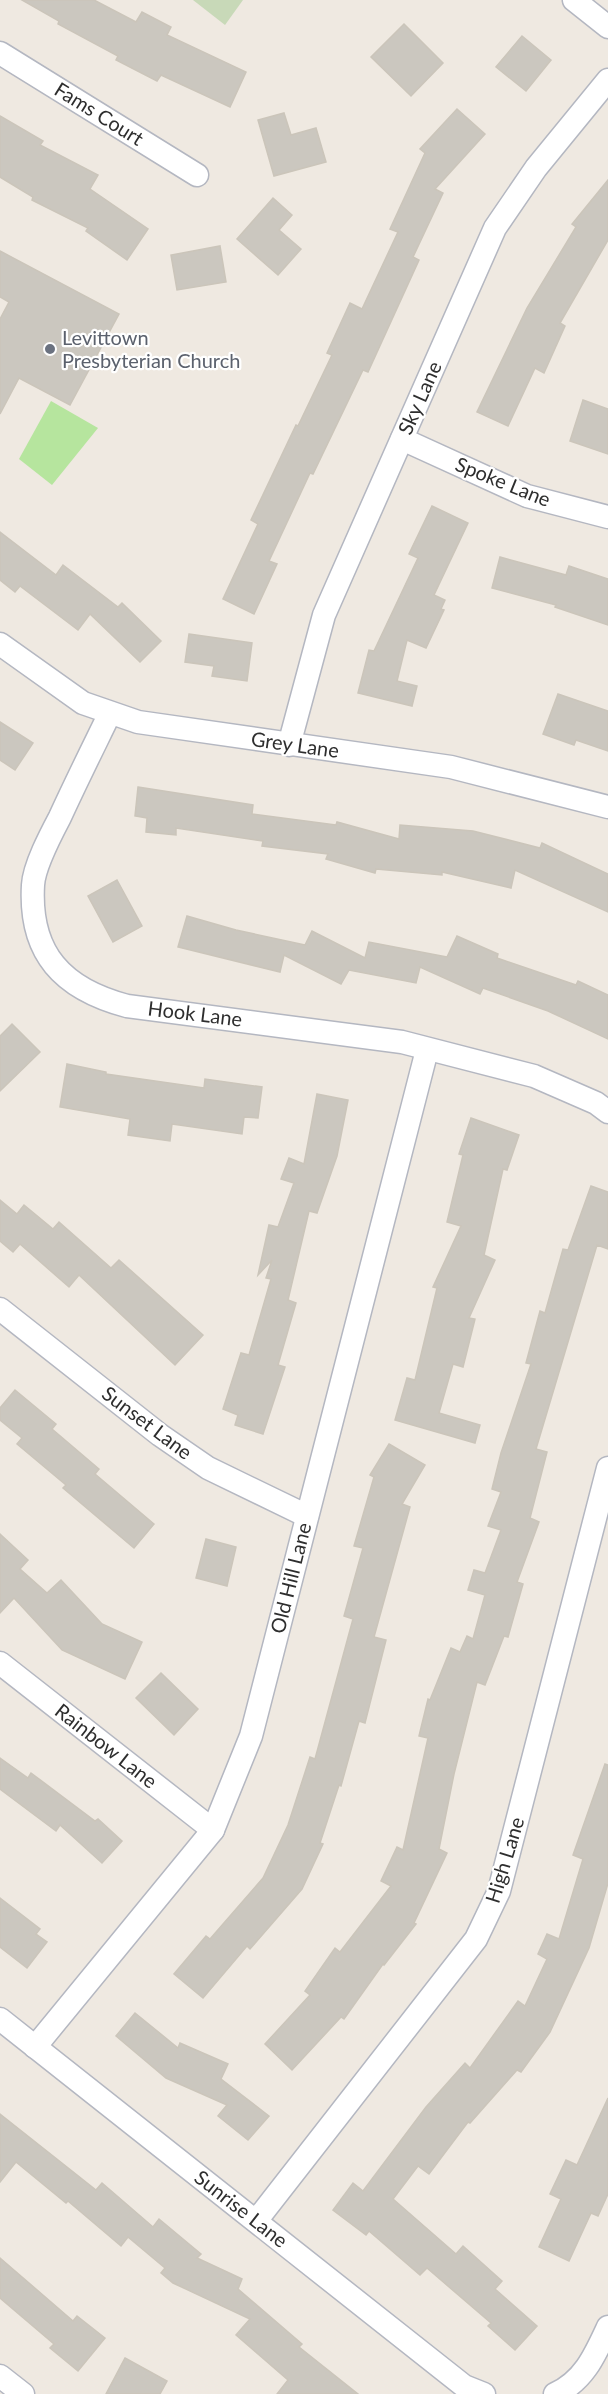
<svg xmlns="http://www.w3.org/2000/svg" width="608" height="2394" viewBox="0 0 608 2394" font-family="Lato,sans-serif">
	<rect width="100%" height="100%" fill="#efe9e1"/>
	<polygon fill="#b6e59e" points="51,401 98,428 52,485 19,459"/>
	<polygon fill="#c8d9b8" points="193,0 243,0 225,25"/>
	<g fill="#cbc7bf" stroke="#cbc5ba" stroke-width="1.5">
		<polygon points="22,0 94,0 136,22 142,12 171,27 167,35 246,72 230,107 161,75 157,81 116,60 118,56 58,24 59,21"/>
		<polygon points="404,24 443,63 411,96 371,57"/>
		<polygon points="522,36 551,60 526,91 496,67"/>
		<polygon points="457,109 485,134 435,189 443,193 413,257 419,260 368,372 363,370 313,474 310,473 269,561 277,564 254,614 223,599 258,524 251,520 296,425 298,426 332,355 327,353 350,303 362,309 398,232 390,229 425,153 420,149"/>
		<polygon points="284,113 291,135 316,128 326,162 274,176 258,120"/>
		<polygon points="0,116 43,141 40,145 98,175 90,189 148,229 127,260 86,231 88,228 32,200 33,197 0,177"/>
		<polygon points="608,180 608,240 560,323 565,326 544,373 535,368 508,426 477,412 527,308 576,227 572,224"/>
		<polygon points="273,198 292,215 279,230 301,249 278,275 237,239"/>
		<polygon points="220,246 226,282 177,290 171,255"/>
		<polygon points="0,251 119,314 70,405 19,378 0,414 0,319 9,302 0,297"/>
		<polygon points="583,400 608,409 608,454 570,441"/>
		<polygon points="432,506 468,523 434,595 445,600 441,609 444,610 426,648 407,640 397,681 417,686 412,706 358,693 369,650 374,651 418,558 409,554"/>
		<polygon points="0,532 56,575 63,565 118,607 122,603 161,641 140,662 90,614 78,630 20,586 15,592 0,580"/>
		<polygon points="500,557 566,575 569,566 608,579 608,625 555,607 556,605 492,588"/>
		<polygon points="189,634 252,643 247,681 212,676 214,666 185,662"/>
		<polygon points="558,694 608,711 608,751 576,740 574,745 543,734"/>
		<polygon points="0,722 33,743 15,770 0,760"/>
		<polygon points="138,787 253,805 252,814 336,825 337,822 399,839 400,825 473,831 540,848 542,843 608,874 608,912 515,870 511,888 442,872 442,875 376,869 375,873 326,859 328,854 262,846 263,841 176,828 176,835 146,832 147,818 135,816"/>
		<polygon points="117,880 142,926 113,942 88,896"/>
		<polygon points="187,916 236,930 305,945 312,931 365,958 369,942 447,957 457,936 498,954 497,958 576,985 578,981 608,995 608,1039 548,1011 483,988 480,994 420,967 416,983 349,970 341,984 284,955 280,972 178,947"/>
		<polygon points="12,1024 40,1052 0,1091 0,1036"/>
		<polygon points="67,1064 106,1072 106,1074 204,1088 205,1079 262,1087 258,1118 244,1117 242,1134 172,1124 170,1141 128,1135 130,1119 60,1107"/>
		<polygon points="317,1094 348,1100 337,1156 317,1213 309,1211 288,1300 296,1303 278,1365 285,1367 263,1434 235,1425 238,1415 223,1409 241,1353 249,1355 271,1279 266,1278 272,1260 258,1275 269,1225 278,1227 294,1183 281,1179 289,1158 304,1164"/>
		<polygon points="471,1118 519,1135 507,1170 503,1169 484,1255 495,1260 469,1318 475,1319 463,1367 453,1364 439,1413 480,1425 475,1443 395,1420 407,1378 415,1380 437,1288 433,1287 461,1226 447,1222 463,1155 459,1154"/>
		<polygon points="591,1186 608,1192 608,1249 597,1245 536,1449 547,1452 530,1518 539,1522 517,1582 523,1584 508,1637 504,1636 485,1685 477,1682 454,1774 439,1849 447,1853 414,1923 416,1924 384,1965 383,1964 344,2019 341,2017 292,2070 265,2044 310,1995 305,1991 335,1948 340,1952 391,1886 381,1881 397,1847 403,1850 428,1738 419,1736 428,1699 430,1700 451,1648 460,1652 467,1636 473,1639 485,1595 468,1590 474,1570 485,1573 501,1530 488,1526 501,1492 492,1489 501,1453 531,1364 526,1363 540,1311 545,1313 563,1249 568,1250"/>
		<polygon points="0,1200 17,1214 24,1205 53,1229 59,1222 111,1268 119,1260 203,1335 175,1365 79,1275 69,1287 20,1244 13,1252 0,1241"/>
		<polygon points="15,1390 56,1424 52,1429 99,1469 95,1474 154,1524 134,1548 63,1488 66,1485 17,1444 22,1438 0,1420 0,1408"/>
		<polygon points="389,1444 425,1465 402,1504 410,1507 374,1637 386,1640 365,1723 359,1721 341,1786 339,1785 320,1843 323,1844 302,1889 250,1949 247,1946 203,1998 174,1974 206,1936 210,1939 263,1878 288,1825 310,1757 315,1759 353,1619 344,1616 363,1548 354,1546 374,1477 370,1475"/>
		<polygon points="0,1534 28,1560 20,1569 47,1593 61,1580 102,1624 142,1642 125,1679 62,1650 14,1598 0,1613"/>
		<polygon points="206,1539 236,1547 227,1586 196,1578"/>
		<polygon points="161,1673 198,1709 174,1735 136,1698"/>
		<polygon points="0,1758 28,1778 31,1773 95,1821 98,1819 122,1841 102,1863 60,1825 56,1831 0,1789"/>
		<polygon points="605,1764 608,1765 608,1883 589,1948 550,2032 521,2072 517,2070 470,2123 468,2122 429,2174 418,2166 393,2199 456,2254 463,2246 502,2281 495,2289 537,2326 515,2350 488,2326 491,2323 427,2268 420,2275 369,2231 366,2235 333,2210 353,2183 363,2191 426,2107 465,2063 470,2068 518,2001 525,2006 547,1959 538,1954 547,1934 559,1939 583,1859 573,1855"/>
		<polygon points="0,1898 40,1929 36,1934 47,1942 27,1968 0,1947"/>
		<polygon points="135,2013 178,2048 180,2043 228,2064 221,2079 269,2116 248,2140 218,2116 227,2105 166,2078 116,2036"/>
		<polygon points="608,2098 608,2194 598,2216 591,2213 569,2261 539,2247 561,2199 550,2194 566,2160 577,2165"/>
		<polygon points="0,2114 96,2190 102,2183 153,2227 159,2219 201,2254 197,2258 242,2279 238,2289 302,2344 299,2347 358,2394 277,2394 288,2380 236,2335 250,2319 173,2283 161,2273 165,2268 128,2237 121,2246 68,2201 66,2203 16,2162 0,2182"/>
		<polygon points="0,2258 73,2321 77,2316 105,2338 78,2371 50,2348 54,2344 0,2298"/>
		<polygon points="125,2358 167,2381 160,2394 106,2394"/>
	</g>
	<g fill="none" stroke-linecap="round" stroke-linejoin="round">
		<g stroke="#b4b7c1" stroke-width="25">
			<g id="street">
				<polyline points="574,0 608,27"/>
				<polyline points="0,53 197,175"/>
				<polyline points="402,439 527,496 608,517"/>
				<polyline points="0,644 83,703 138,722 451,767 608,807"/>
				<path d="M110,713c-17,35 -34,69 -50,104 -9,17 -26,49 -27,68 -4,69 30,104 94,121l275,36 132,34 62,27 12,9"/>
				<polyline points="289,745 324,615 495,228 536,168 608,80"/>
				<polyline points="0,1309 160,1435 208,1468 307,1516"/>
				<polyline points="0,1663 213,1830"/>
				<polyline points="0,2019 464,2386 484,2394"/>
				<polyline points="35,2047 213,1830 251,1736 427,1050"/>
				<polyline points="256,2221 476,1939 499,1891 608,1468"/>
				<polyline points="0,2376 23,2394"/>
				<path d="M555,2394c29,-13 40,-39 53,-67"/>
			</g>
		</g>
		<use href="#street" stroke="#fff" stroke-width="22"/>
	</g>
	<circle fill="#6b7280" stroke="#fff" stroke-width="2" cx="50" cy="349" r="6"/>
	<g text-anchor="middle" stroke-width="4.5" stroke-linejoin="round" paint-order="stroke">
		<g font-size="20" fill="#2e2e2e" stroke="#fff">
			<text transform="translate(99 114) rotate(32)" y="7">Fams Court</text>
			<text transform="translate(420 398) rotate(-66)" y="7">Sky Lane</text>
			<text transform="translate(503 482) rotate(22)" y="7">Spoke Lane</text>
			<text transform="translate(295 745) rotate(8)" y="7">Grey Lane</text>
			<text transform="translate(195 1014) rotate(7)" y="7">Hook Lane</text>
			<text transform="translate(147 1423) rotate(37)" y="7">Sunset Lane</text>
			<text transform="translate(291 1578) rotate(-76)" y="7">Old Hill Lane</text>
			<text transform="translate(106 1746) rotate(38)" y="7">Rainbow Lane</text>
			<text transform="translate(505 1860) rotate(-73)" y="7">High Lane</text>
			<text transform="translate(241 2209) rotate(38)" y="7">Sunrise Lane</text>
		</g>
		<g font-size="20" fill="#5b616d" stroke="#fff" text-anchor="start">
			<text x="62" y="345">Levittown<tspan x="62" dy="23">Presbyterian Church</tspan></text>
		</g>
	</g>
</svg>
